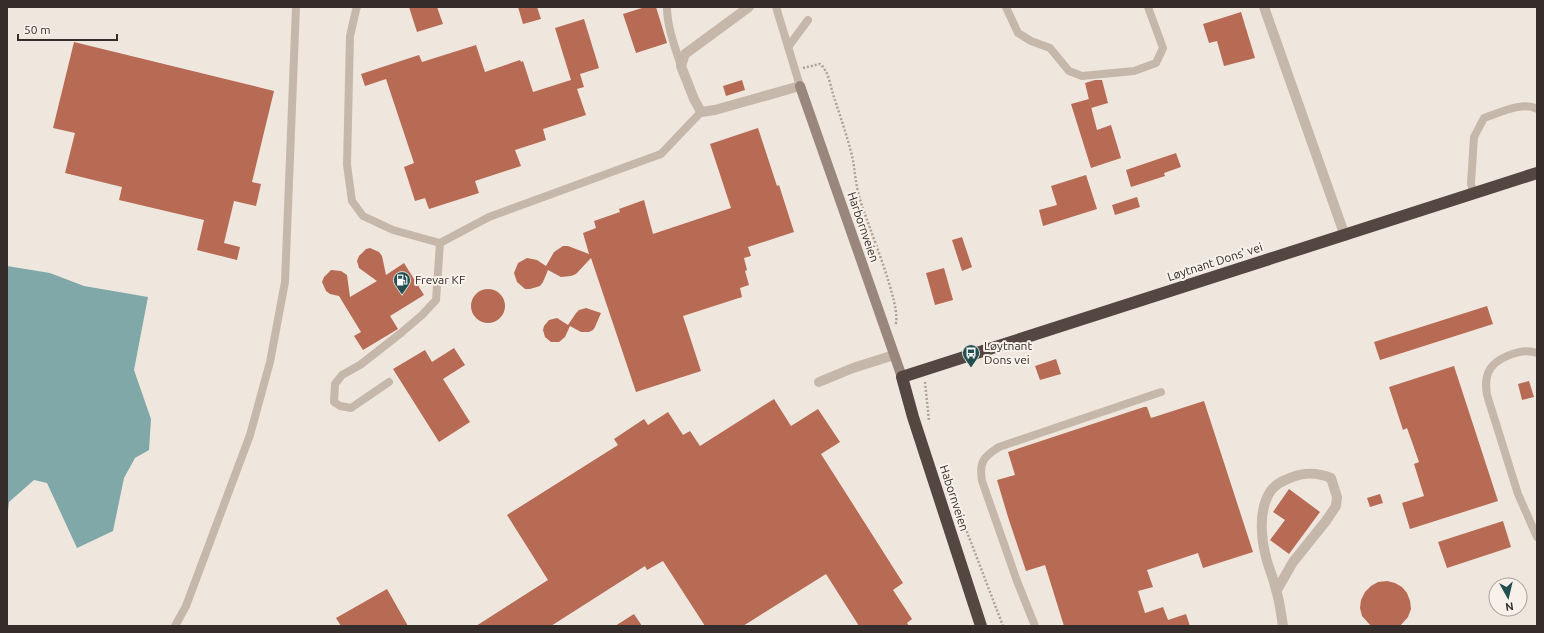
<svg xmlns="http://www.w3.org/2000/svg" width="1544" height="633" viewBox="0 0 1544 633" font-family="Ubuntu,sans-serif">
	<rect width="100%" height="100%" fill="#efe7de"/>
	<polygon fill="#80a8a9" points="7,266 50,273 84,286 148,297 134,370 151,419 149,450 135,458 124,478 113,531 77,548 47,483 34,480 9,502 7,519"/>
	<g fill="#b76a54">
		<polygon points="409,7 437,7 443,24 417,32"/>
		<polygon points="518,7 537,7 541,19 523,24"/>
		<polygon points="645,7 656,7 667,43 636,53 623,14"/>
		<polygon points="1241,12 1255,58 1224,66 1217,41 1209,43 1203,24"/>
		<polygon points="584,19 599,68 580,74 584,87 577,89 586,115 543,129 546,140 515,150 521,166 475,181 479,193 429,209 425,198 415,201 404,167 414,163 386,79 365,86 361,74 419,55 422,62 476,45 485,72 520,60 521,62 523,61 533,92 571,80 555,28"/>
		<polygon points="74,42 274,91 252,182 261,184 256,206 234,201 224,243 240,247 237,260 197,250 204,220 119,200 122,187 65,173 75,133 53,128"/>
		<polygon points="742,80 745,90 726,96 723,86"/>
		<polygon points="1095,80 1102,80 1108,103 1091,108 1085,83"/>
		<polygon points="1089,99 1097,130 1111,125 1121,158 1091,168 1071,104"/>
		<polygon points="758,128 777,186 779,185 794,232 748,247 751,256 744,258 747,270 745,271 749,285 740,288 742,297 683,316 701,371 636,392 591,258 576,274 571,276 561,277 548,270 543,282 540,286 530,289 525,289 517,282 514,273 518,263 527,258 537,260 546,266 554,252 563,246 568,246 589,254 583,233 596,228 594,221 620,212 619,209 644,200 653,234 731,208 710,144"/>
		<polygon points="1176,153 1181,167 1164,173 1165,176 1131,187 1126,170"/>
		<polygon points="1086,175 1097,209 1043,226 1039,210 1057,205 1051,186"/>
		<polygon points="1137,197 1140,207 1115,215 1112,205"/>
		<polygon points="962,237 972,267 962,271 952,240"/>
		<polygon points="370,248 379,252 382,256 386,275 404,263 424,295 390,316 398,329 363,350 354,336 361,332 339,296 330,294 326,291 322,282 324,277 331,270 341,271 347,275 350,297 377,281 359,268 357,261 359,256 366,249"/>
		<polygon points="944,268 953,300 935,305 926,273"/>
		<circle cx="488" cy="306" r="17"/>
		<polygon points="1487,306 1493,324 1380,360 1374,342"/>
		<polygon points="586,308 601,313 595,327 593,330 589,332 581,332 570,326 565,337 559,342 551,342 545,337 543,330 544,326 549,320 557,318 568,325 576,313 579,310"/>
		<polygon points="454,348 465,365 443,379 470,422 439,442 393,369 425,350 432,362"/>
		<polygon points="1056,359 1061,374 1040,380 1035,366"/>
		<polygon points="1454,366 1498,501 1410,529 1402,503 1424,496 1414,464 1419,462 1412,442 1407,428 1403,430 1389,387"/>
		<polygon points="1529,381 1534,397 1522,400 1518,384"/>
		<polygon points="774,399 791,426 818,409 840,442 821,454 903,583 893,590 912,619 907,623 909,626 859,626 826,574 743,626 705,626 663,561 647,570 645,566 551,626 476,626 548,580 507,515 618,445 614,439 644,419 648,425 668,412 683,435 690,431 700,446"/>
		<polygon points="1204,401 1253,552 1203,568 1198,553 1147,570 1153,587 1138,591 1145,613 1163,607 1168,620 1186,614 1190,626 1064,626 1045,565 1026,571 1008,517 997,480 1015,475 1008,452 1144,407 1147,407 1151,418"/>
		<polygon points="1289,489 1320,512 1289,554 1270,540 1285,520 1273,512"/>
		<polygon points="1380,494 1383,503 1370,507 1367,498"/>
		<polygon points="1503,521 1511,547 1447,568 1438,542"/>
		<polygon points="1387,581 1395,583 1402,587 1407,593 1410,601 1411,609 1408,617 1400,626 1371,626 1362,616 1360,608 1361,600 1365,592 1371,586 1378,582"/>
		<polygon points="387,589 408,626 341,626 336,618"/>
		<polygon points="634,614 642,626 615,626"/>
	</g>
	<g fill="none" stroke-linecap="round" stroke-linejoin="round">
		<g stroke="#b1a195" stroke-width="2.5" stroke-dasharray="2 2" stroke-linecap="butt">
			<path d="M803,68l17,-4c8,6 10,20 13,30 7,22 15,44 20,66 2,13 3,27 7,39 6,23 44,110 35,127"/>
			<polyline points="925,382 929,421"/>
			<polyline points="951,490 1003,626"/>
		</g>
		<g stroke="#c6b7ab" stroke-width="8">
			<polyline points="357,7 356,10 350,36 347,165 352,201 363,216 393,230 440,243"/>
			<path d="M667,7c0,20 8,40 14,59"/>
			<polyline points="776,7 800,86"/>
			<polyline points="1006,7 1018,33 1031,41 1050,48 1069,71 1082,76 1134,71 1156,63 1163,48 1148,7"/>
			<polyline points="788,47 808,20"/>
			<path d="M1473,194l-2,-11 3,-46 10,-19c16,-5 38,-17 53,-9"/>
			<path d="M1537,353c-15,-6 -43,5 -49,20 -3,8 -2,15 -1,22l31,99 19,43"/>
			<polyline points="389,382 351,408 340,406 334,402 335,384 342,375 360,365 401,333 422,315 436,300 440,243 489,217 661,154 701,112"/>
			<polyline points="175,626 186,606 250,435 270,362 285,282 296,7"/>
			<path d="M1035,626l-18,-45 -35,-100c-3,-19 1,-24 17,-34l162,-55"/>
		</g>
		<g stroke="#c6b7ab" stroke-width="10">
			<polyline points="749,7 685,54 681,66 694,99 701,112 715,110 800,86"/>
			<polyline points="1264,7 1345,236"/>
			<polyline points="819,382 853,368 894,355"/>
			<path d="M1277,590l16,-28 33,-41 10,-15 1,-9 -6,-19c-15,-6 -27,-6 -41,0 -8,3 -16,7 -20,14 -12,19 -9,48 -3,69 3,10 7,19 9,29 4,12 5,24 7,36"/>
		</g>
		<polyline stroke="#99867d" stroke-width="10" points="800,86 902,377"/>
		<polyline stroke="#544741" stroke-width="12" points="981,626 913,417 902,377 1537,173"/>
	</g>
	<defs>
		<g id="fuel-pin" transform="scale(0.9)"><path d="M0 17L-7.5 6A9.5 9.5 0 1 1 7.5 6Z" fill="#244f51" stroke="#f7f1e9"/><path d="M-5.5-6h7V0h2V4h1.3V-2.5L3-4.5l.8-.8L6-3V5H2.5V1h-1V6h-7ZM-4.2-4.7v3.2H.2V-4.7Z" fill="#fff"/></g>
		<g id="bus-pin" transform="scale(0.9)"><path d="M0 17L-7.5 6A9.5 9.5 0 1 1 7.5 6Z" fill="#244f51" stroke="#f7f1e9"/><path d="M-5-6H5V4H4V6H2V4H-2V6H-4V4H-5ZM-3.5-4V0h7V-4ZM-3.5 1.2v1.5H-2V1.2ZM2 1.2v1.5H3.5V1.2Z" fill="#fff"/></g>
	</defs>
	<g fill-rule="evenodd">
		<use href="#fuel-pin" x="402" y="280"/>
		<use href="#bus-pin" x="971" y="353"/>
	</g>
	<g text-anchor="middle" stroke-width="4" stroke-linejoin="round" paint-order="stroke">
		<g font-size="12" fill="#342d29" stroke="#f7f1e9">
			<text transform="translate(863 227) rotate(71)" y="4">Harbornveien</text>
			<text transform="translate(1215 262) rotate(-18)" y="4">Løytnant Dons' vei</text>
			<text transform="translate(954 498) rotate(72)" y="4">Habornveien</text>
		</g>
		<g font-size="12" fill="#342d29" stroke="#f7f1e9" text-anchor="start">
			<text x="415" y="284">Frevar KF</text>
			<text x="984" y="350">Løytnant<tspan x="984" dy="14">Dons vei</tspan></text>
		</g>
	</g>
	<rect width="1544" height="633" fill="none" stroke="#342d29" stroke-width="16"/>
	<g transform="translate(1508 597) rotate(172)"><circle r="19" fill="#f7f1e9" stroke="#a9a39c"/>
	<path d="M0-3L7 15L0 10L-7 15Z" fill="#244f51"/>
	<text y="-6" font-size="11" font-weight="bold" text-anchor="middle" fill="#342d29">N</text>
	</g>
	<path d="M18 34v6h99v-6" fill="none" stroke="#342d29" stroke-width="2"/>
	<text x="24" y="34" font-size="12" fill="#342d29" stroke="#f7f1e9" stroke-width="3" paint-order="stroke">50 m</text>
</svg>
